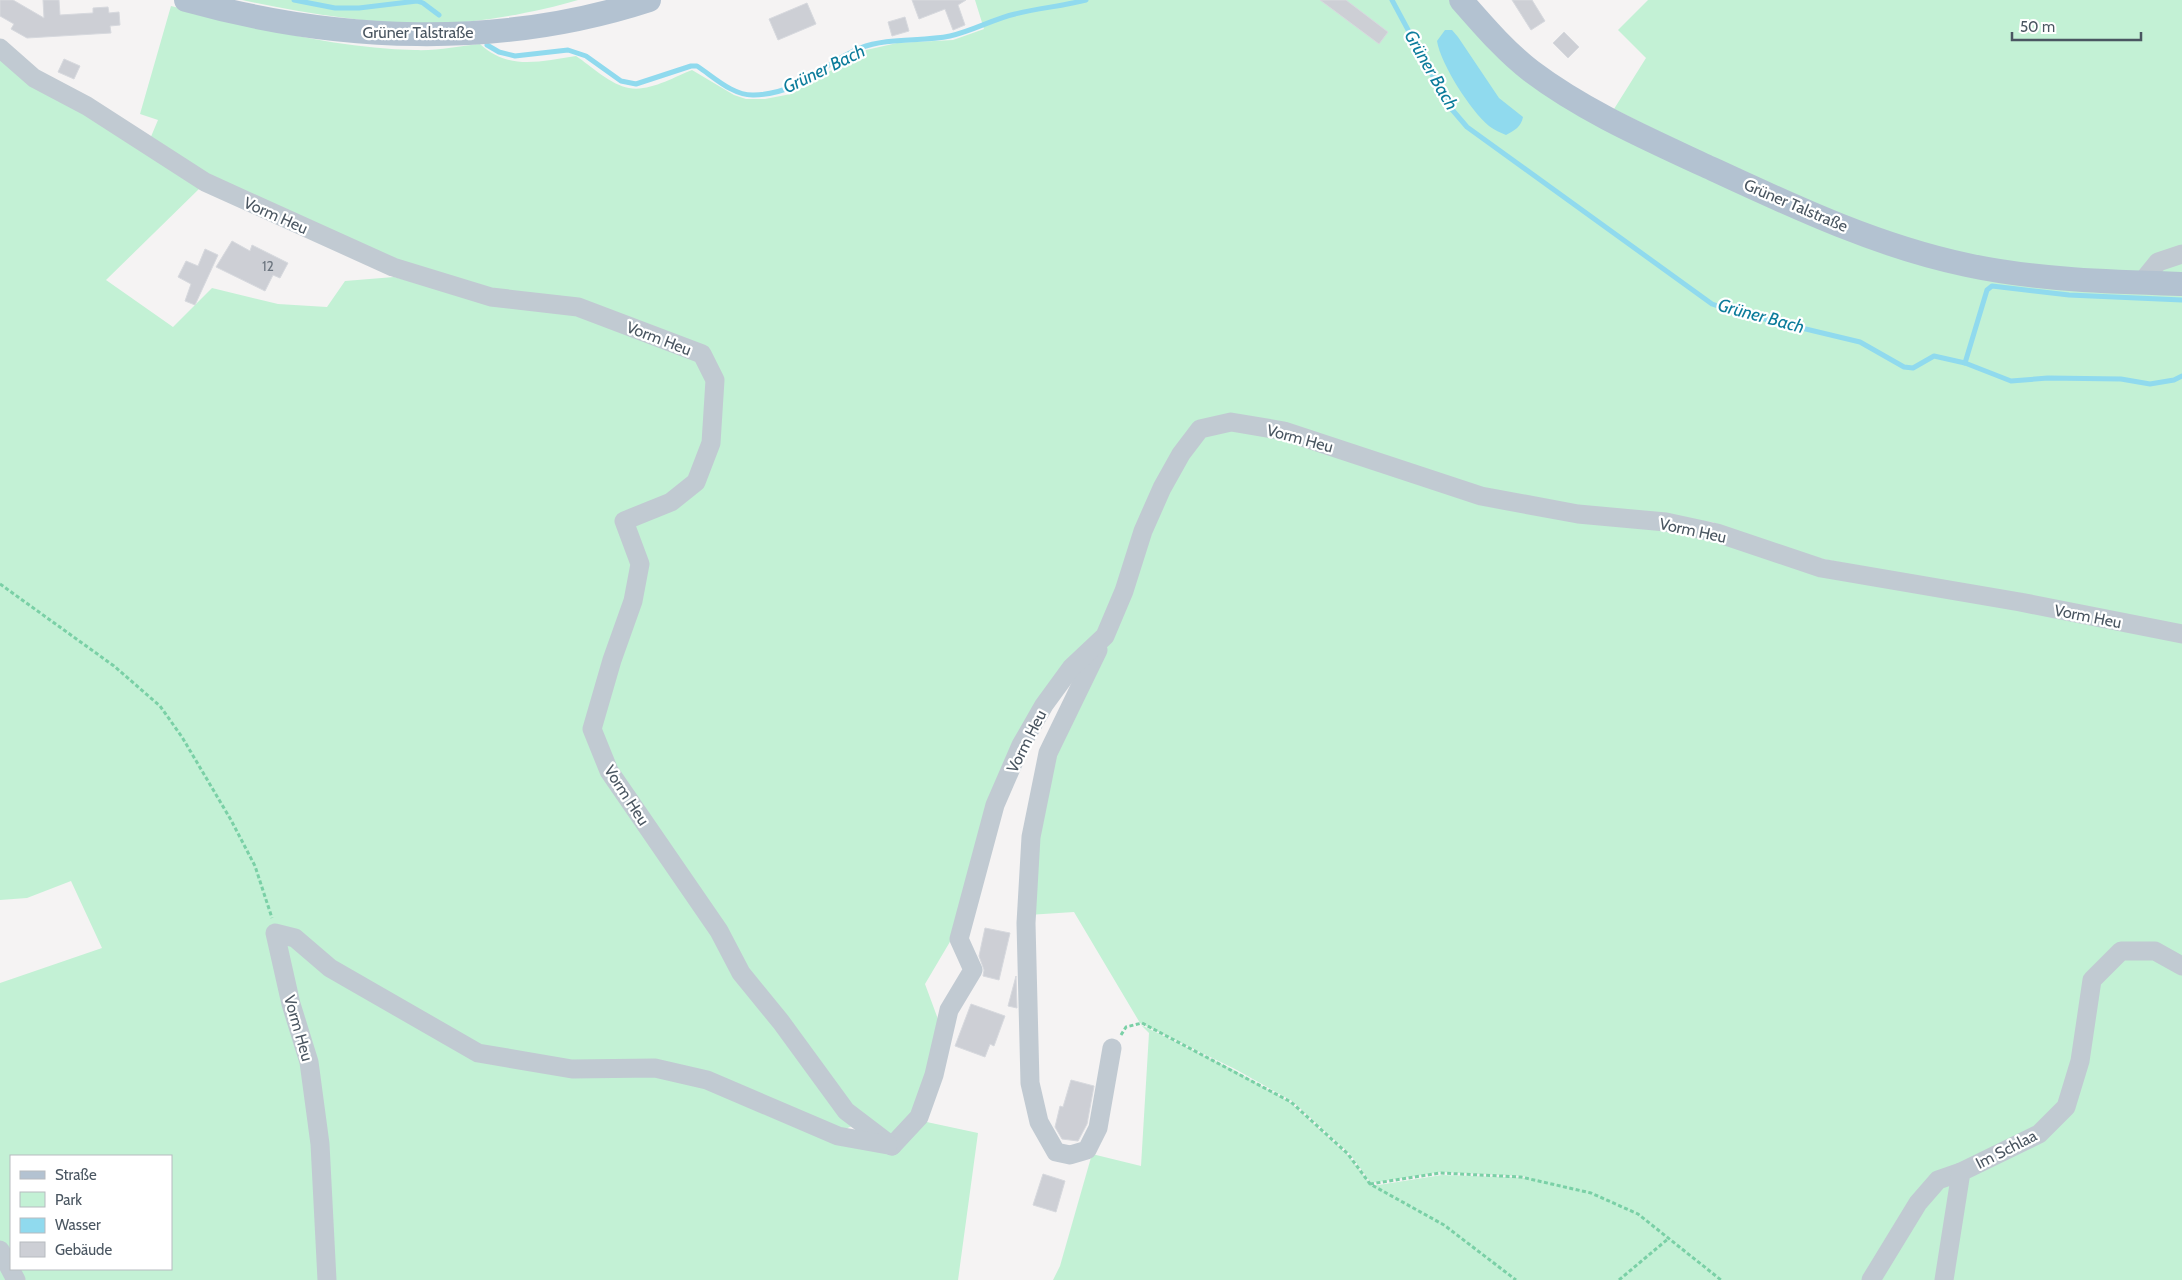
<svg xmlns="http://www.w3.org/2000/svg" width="2182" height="1280" viewBox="0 0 2182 1280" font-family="Cabin,sans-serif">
	<rect width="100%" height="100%" fill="#f5f3f3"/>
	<g fill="#c3f1d5" fill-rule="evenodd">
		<path d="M242,0h336c-44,13 -105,24 -151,24 -62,-1 -124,-11 -185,-24z"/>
		<path d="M975,0h474l52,57 401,200 280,36v336l-359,-70 -48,-13 -63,-24 -45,-3 -185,-25 -249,-73 -54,32 -76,182 -60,68 -92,237 -26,44 17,46 -27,85 -24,25 -43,-31 -64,-88 -172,-251 -16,-42 40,-125 -5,-76 43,-21 43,-62 -12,-94 -213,-58 -113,-35 -131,-59 -98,-59 8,-19 -18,-6 31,-108c80,20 161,42 244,44 22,1 44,-4 65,-6 29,27 61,17 96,12 15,10 35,29 53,32 20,4 45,-11 63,-18l42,25 12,4h19l26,-5 75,-44 31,-7 56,-3 31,-11z"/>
		<path d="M1648,0h534v274c-70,-3 -142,-3 -211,-17 -76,-15 -148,-48 -217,-80 -47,-23 -94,-44 -140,-68l32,-51 -28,-28z"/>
		<path d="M0,54l35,31 35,19 131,83 -95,93 67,47 39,-39 66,16 49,3 18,-26 49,-4 98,25 83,11 27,8 96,38 12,22 -4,25 -3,42 -10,30 -23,19 -53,23 18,43 -7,37 -23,60 -19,72 19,41 110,160 24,43 40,49 73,101 -11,5 -133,-56 -53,-10 -83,2 -91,-17 -56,-27 3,5 51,29 94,15 83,-1 50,11 133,58 54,11 29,-30 56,12 -20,147h-627l-4,-32 -5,6 1,26h-323v-297l102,-35 -31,-67 -44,17 -27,2zM11,1156h160v113h-160z"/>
		<polygon points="1231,425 1385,466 1665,525 1769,555 2182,637 2182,958 2155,943 2090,979 2063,1104 2037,1131 1937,1178 1868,1280 1053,1280 1060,1266 1092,1154 1141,1166 1149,1033 1141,1025 1234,1070 1290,1102 1348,1155 1372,1186 1442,1175 1531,1178 1522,1176 1441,1172 1371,1183 1350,1154 1292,1101 1235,1069 1140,1023 1074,912 1028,915 1045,774 1147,532 1200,435"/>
		<polygon points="2122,953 2155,954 2182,968 2182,1280 1947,1280 1964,1175 2069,1108 2094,981"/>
		<polygon points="1957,1176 1942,1280 1874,1280 1920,1205"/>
	</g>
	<path fill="#90daee" d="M1445,30h7l6,7 41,61 24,19c-2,10 -8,13 -17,18 -5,-2 -12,-5 -17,-9 -18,-15 -48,-61 -52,-85z"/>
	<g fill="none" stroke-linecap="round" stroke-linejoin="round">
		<g stroke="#90daee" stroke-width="5">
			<polyline points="294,0 335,8 359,8 417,1 423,3 439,15"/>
			<polyline points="1392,0 1449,106 1467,127 1712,304 1735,312 1860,342 1904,367 1913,368 1934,356 1965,363 2011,381 2048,378 2121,379 2150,384 2174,380 2182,376"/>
			<path d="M487,45l12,7 16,4 53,-6 18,6 35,25 15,3 55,-18h6c17,11 36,30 57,29 46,-1 67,-31 106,-47 29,-11 61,-6 90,-12 23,-5 43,-17 65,-22 24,-6 48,-8 71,-14"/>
			<polyline points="1965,363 1987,290 1992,286 2069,295 2182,300"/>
		</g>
	</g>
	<g fill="#cdcfd5" stroke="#d7d9de">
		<polygon points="0,0 13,0 44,18 43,0 59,0 60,15 93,13 93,8 108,7 109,13 119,12 120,25 110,26 111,33 27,38 11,29 14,24 0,16"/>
		<polygon points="912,0 966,0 958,5 965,25 953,30 945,9 919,19"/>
		<polygon points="1320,0 1346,0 1388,32 1379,44"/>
		<polygon points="1512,0 1532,0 1545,21 1531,30"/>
		<polygon points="807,3 816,24 778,40 769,19"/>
		<polygon points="905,17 909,31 892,36 888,22"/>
		<polygon points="1564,32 1579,47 1568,58 1553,43"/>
		<polygon points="64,59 80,66 74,79 58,72"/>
		<polygon points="232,241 250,251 252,245 288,263 280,278 273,275 265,291 216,267"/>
		<polygon points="205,249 218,255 195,305 185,301 191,284 178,277 186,261 198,266"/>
		<polygon points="985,928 1010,933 999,980 983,976 984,970 979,956"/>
		<polygon points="1016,976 1017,1008 1008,1006"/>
		<polygon points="971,1004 1005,1016 994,1046 990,1044 985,1057 955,1046"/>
		<polygon points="1071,1080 1094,1086 1087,1124 1078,1141 1062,1139 1055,1127 1060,1106 1063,1107"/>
		<polygon points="1043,1174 1065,1181 1056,1212 1033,1205"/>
	</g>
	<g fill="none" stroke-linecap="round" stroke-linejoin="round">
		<g stroke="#7ad0a6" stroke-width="3" stroke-dasharray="4 2.5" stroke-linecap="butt">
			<polyline points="0,584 114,666 160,706 182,737 231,820 255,866 272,918"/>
			<polyline points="1121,1035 1126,1027 1142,1023 1291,1102 1348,1154 1370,1184 1444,1225 1516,1280"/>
			<polyline points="1370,1184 1440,1173 1521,1177 1591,1193 1638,1214 1721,1280"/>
			<polyline points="1619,1280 1669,1238"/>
		</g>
		<g stroke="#c1cad2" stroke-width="19">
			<polyline points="0,48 34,78 87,106 205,182 393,267 491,297 578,307 702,354 715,380 711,443 696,482 671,502 624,521 640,564 633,601 612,660 592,729 609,771 719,931 741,973 781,1022 846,1111 892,1146"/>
			<polyline points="2141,283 2158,262 2182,254"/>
			<polyline points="1098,650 1048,753 1031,837 1026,923 1030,1083 1039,1122 1056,1152 1070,1155 1087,1150 1098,1128 1112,1048"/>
			<polyline points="892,1146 919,1117 934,1075 949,1010 973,970 959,939 995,805 1021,745 1044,705 1071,668 1105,636 1124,591 1143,531 1162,488 1181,454 1200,429 1231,422 1284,431 1481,496 1578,514 1666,522 1717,533 1821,568 2020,602 2182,634"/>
			<polyline points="0,1250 16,1280"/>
			<polyline points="327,1280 320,1144 309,1062 291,1004 275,933 295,938 330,968 478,1053 572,1069 655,1068 707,1080 838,1136 888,1145"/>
			<polyline points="1871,1280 1918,1203 1938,1180 1961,1172"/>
			<polyline points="1944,1280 1961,1172 2039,1134 2066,1107 2080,1061 2092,980 2121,951 2155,951 2182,966"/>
		</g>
		<g stroke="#b3c2d1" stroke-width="24">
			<path d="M186,0c150,42 313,49 463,0"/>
			<path d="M1461,0c22,25 44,51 70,71 53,40 115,67 175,95 84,39 170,80 261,99 70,15 144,17 215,19"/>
		</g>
	</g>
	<g text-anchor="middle" stroke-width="4.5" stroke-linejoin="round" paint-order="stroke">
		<g font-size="14" fill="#6b747e">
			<text x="268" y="271">12</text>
		</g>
		<g font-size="16" fill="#4a5661" stroke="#fff">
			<text x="418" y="38">Grüner Talstraße</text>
			<text transform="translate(1796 205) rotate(23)" y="6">Grüner Talstraße</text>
			<text transform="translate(276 215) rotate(24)" y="6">Vorm Heu</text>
			<text transform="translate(659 338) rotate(21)" y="6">Vorm Heu</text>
			<text transform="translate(1300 438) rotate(15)" y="6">Vorm Heu</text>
			<text transform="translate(1693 530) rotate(12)" y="6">Vorm Heu</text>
			<text transform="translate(2088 616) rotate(11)" y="6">Vorm Heu</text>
			<text transform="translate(1026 741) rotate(-63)" y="6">Vorm Heu</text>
			<text transform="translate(627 795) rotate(57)" y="6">Vorm Heu</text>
			<text transform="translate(299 1028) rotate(74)" y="6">Vorm Heu</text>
			<text transform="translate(2006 1149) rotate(-27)" y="6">Im Schlaa</text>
		</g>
		<g font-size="18" font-style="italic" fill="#0c7c9b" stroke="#fff">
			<text transform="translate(824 69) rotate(-26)" y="6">Grüner Bach</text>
			<text transform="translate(1431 70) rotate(60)" y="6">Grüner Bach</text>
			<text transform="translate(1761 316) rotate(15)" y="6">Grüner Bach</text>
		</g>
	</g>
	<rect x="10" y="1155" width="162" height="115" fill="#ffffff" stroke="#b7bbc0"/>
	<rect x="20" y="1171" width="25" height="8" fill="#b3c2d1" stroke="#b7bbc0"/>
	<text x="55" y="1180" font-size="15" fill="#4a5661">Straße</text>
	<rect x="20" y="1192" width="25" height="15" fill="#c3f1d5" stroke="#b7bbc0"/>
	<text x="55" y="1205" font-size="15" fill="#4a5661">Park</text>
	<rect x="20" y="1218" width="25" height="15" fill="#90daee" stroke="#b7bbc0"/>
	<text x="55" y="1230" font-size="15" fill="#4a5661">Wasser</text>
	<rect x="20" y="1242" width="25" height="15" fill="#cdcfd5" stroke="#b7bbc0"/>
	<text x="55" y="1255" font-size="15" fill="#4a5661">Gebäude</text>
	<path d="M2012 32v8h129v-8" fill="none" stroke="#4a5661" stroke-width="2.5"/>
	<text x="2020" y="32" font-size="15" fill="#4a5661" stroke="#ffffff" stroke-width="4" paint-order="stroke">50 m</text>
</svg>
